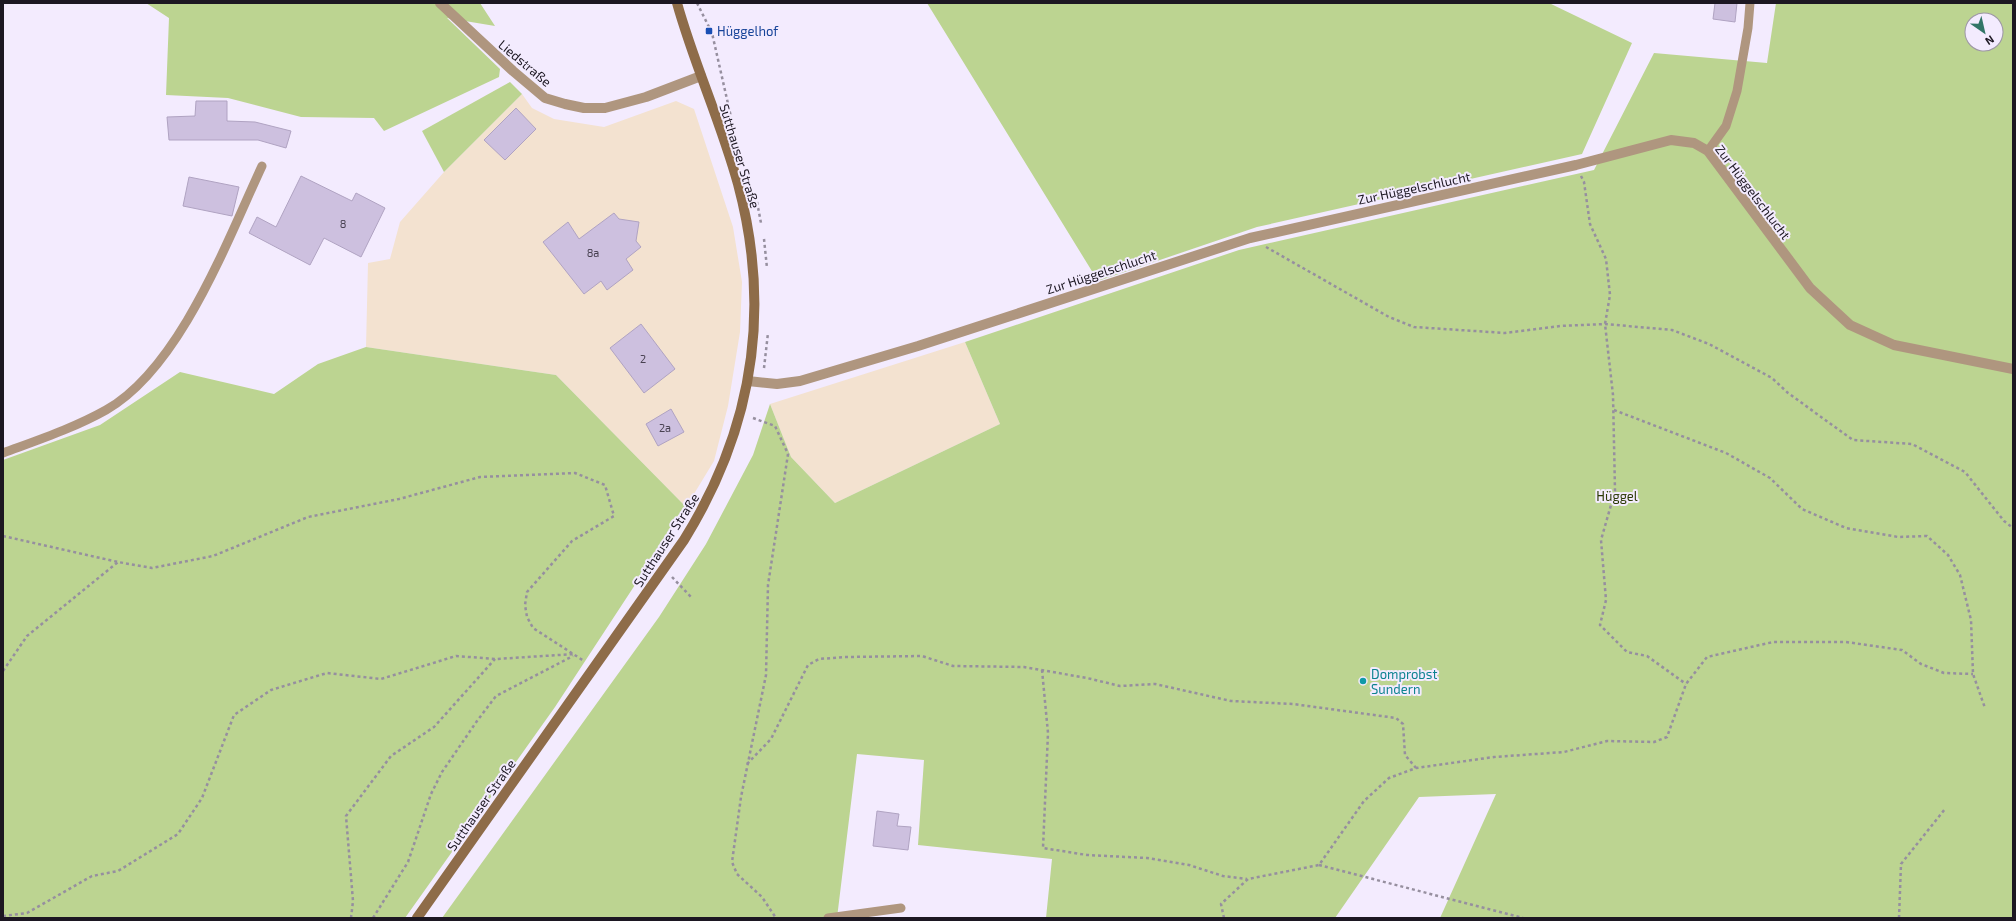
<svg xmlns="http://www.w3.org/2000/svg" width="2016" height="921" viewBox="0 0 2016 921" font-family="'Exo 2',sans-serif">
	<rect width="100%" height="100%" fill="#f3ebfe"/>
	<g fill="#f3e2d0">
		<polygon points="522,94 532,108 554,119 604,127 676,101 694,109 733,227 742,282 740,332 728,406 714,461 686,507 556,375 366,347 368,263 390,259 400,222 444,172"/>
		<polygon points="965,342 1000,424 835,503 791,457 770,404"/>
	</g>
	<g fill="#bcd491" fill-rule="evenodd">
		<polygon points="146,3 480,3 495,26 447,18 500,69 499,77 384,131 374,118 301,117 228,98 166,95 169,18"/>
		<polygon points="927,3 1549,3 1632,43 1582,154 1257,227 1098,281"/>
		<path d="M1776,3h237v915h-573l56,-124 -77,3 -84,121h-289l6,-59 -134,-14 6,-85 -67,-6 -20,164h-395l217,-301 47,-73 47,-89 17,-51 21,53 44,46 165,-79 -35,-82 274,-92 355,-80 60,-117 113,10zM1972,20h24v24h-24z"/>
		<polygon points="510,82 522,94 444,172 422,131"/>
		<polygon points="366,347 556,375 686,507 555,707 405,918 3,918 3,460 100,425 180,372 274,394 318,364"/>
	</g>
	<g fill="#cdc0df" stroke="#b0a3c2">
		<polygon points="1715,3 1737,3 1735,22 1713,19"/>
		<polygon points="196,101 227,101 227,121 255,122 291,131 286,148 258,140 169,140 167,117 195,116"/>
		<polygon points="516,108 536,129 505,160 484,140"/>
		<polygon points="301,176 352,201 356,193 385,208 361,257 324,238 310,265 249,233 257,217 276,227"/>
		<polygon points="189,177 239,187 232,216 183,206"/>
		<polygon points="614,213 619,219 639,222 636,241 641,247 626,259 633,270 607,290 601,281 584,294 543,242 568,222 579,239"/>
		<polygon points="641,324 675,369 644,393 610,348"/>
		<polygon points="671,409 684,432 658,446 646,424"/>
		<polygon points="877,811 899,814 897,826 911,827 908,850 873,846"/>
	</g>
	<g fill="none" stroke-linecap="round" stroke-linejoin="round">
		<g stroke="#968f9f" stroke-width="2.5" stroke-dasharray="3 3" stroke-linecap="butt">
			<polyline points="697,3 712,33 731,117"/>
			<polyline points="1581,176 1584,182 1590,224 1606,259 1610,295 1605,324 1613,395 1615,491 1601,540 1606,600 1600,625 1627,652 1647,656 1686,684"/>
			<polyline points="757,202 761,223"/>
			<polyline points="764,239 767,268"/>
			<polyline points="1266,247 1389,317 1414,327 1505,333 1560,326 1605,324 1672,330 1709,344 1772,378 1788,393 1853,440 1912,444 1965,472 2004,521 2013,528"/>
			<polyline points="764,368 768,333"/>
			<polyline points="1614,410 1726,453 1770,478 1802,509 1846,528 1898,537 1927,536 1948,555 1960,575 1971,620 1973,674 1985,708"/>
			<polyline points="753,418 775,426 788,454 768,585 766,675 741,797 732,862 737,874 762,897 776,918"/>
			<polyline points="3,536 118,562 152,568 213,556 308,517 399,499 480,477 575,473 605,485 614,516 572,541 527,592 525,605 527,617 533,628 584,661"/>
			<polyline points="672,577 692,598"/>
			<polyline points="1042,670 1048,733 1043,848 1087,855 1147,858 1189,865 1223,876 1247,879"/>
			<polyline points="3,671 27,636 118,562"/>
			<polyline points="747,764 771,739 808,665 819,659 845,657 922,656 953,666 1024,667 1087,678 1120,686 1155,684 1231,701 1293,704 1396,718 1403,724 1405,755 1416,768"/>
			<polyline points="1319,865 1523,918"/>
			<polyline points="3,916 27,913 92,876 118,871 178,834 202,798 234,715 271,690 327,673 381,679 456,656 496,659 575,654"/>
			<polyline points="351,918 353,901 346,816 391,756 434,727 495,659"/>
			<polyline points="373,918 408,862 431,794 442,772 477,721 496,696 573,656"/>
			<polyline points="1224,918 1221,904 1248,879 1319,865 1364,801 1389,778 1416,768 1494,757 1564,752 1607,741 1654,742 1667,737 1686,684 1707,657 1773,642 1846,642 1902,650 1921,664 1944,673 1973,674"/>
			<polyline points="1899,918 1901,864 1945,809"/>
		</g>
		<g stroke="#af967f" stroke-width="9">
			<polyline points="1708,151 1726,126 1737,91 1748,28 1750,3"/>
			<path d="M3,453c35,-13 71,-25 103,-43 74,-42 121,-169 156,-244"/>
			<polyline points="828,918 901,908"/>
		</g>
		<g stroke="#af967f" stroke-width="10">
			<polyline points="440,3 513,71 545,98 565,104 584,108 605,108 646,97 701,76"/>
			<polyline points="748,381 777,384 800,381 918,346 1250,238 1576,165 1671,140 1694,143 1708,151 1810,288 1850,325 1894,345 2013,369"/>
		</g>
		<path stroke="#8e6c49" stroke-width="10" d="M417,918l267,-378c69,-111 88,-229 54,-356 -17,-62 -44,-120 -61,-181"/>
	</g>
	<rect fill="#1a4fb4" stroke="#f3ebfe" stroke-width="1.5" x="705" y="27" width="8" height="8" rx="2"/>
	<circle fill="#0f9aa8" stroke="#f3ebfe" stroke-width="1.5" cx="1363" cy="681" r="4"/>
	<g text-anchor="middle" stroke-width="4" stroke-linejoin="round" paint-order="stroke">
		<g font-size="11" fill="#484151">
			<text x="343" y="228">8</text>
			<text x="593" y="257">8a</text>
			<text x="643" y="363">2</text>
			<text x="665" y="432">2a</text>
		</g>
		<g font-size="13" fill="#164399" stroke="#f3ebfe" text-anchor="start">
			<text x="717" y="36">Hüggelhof</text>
		</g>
		<g font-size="13" fill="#1c1722" stroke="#f3ebfe">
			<text transform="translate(525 63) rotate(40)" y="5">Liedstraße</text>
			<text transform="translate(740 156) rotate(73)" y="5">Sutthauser Straße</text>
			<text transform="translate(1414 188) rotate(-12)" y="5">Zur Hüggelschlucht</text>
			<text transform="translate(1753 192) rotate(53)" y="5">Zur Hüggelschlucht</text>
			<text transform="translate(1101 272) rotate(-18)" y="5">Zur Hüggelschlucht</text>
			<text transform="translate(666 540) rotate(-57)" y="5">Sutthauser Straße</text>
			<text transform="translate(481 805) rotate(-55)" y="5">Sutthauser Straße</text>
		</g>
		<g font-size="13" fill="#2b3904" stroke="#f3ebfe">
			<text x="1617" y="501">Hüggel</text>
		</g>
		<g font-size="13" fill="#0d838f" stroke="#f3ebfe" text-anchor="start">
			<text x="1371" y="679">Domprobst<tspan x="1371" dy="15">Sundern</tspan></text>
		</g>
	</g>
	<rect width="2016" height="921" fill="none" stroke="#1c1722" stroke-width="8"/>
	<g transform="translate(1984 32) rotate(146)"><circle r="19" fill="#f3ebfe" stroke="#9d96a6"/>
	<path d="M0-3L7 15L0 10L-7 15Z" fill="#327567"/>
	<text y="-6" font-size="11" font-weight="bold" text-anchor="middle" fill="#1c1722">N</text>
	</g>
</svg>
